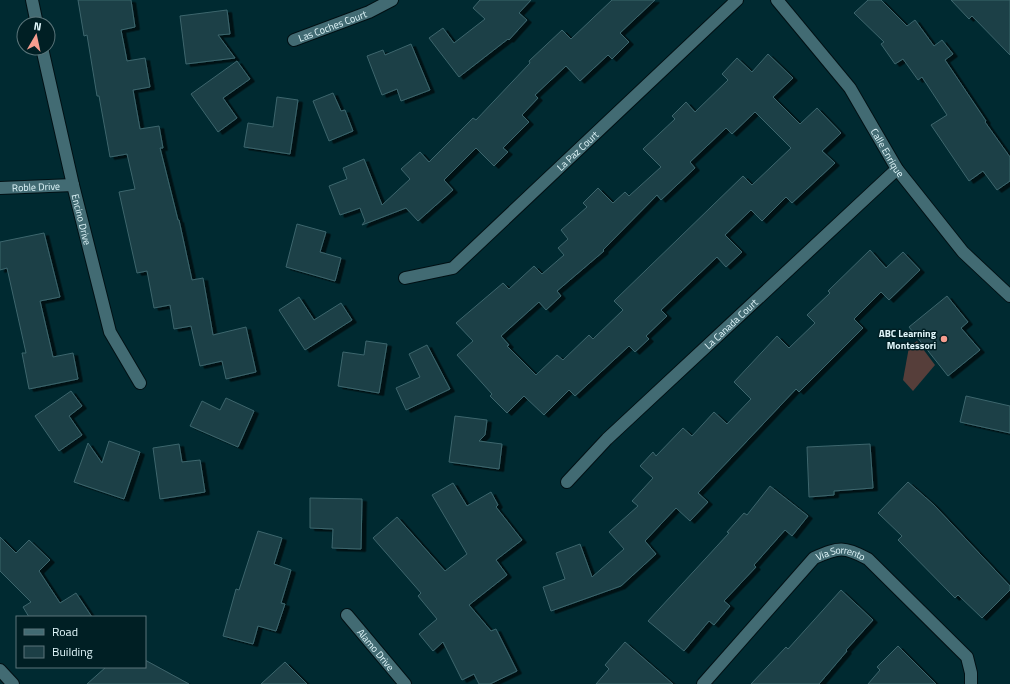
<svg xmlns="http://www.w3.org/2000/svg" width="1010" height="684" viewBox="0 0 1010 684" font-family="'Titillium Web',sans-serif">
	<defs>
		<filter id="shadow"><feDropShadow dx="4.5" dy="2.5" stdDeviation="0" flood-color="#0009"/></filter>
	</defs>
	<rect width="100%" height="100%" fill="#002a31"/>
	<polygon fill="#563e3a" points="917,341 935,365 913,391 903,380 909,347"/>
	<g fill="#1c3f46" stroke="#3d666d" fill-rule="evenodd" filter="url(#shadow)">
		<polygon points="78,0 131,0 135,27 121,30 127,61 145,58 150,87 133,90 140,129 159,126 163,148 160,148 178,220 179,220 192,280 203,278 213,335 246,327 256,372 226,379 222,361 200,366 191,326 174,329 170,305 154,308 147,271 137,273 119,192 135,189 127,154 110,157 99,96 97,96 87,35 84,36"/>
		<polygon points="480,0 531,0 519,13 527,20 509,40 508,39 459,77 429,38 443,28 454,43 485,19 473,8"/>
		<polygon points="612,0 655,0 620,33 629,42 612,59 608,55 580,81 566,66 535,95 538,98 522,115 529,122 503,148 508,152 494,166 476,148 444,180 453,190 418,221 406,208 362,225 365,221 360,208 340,215 329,186 347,179 343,168 364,159 382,205 410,179 401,169 420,152 429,162 473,118 476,120 530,63 529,61 562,30 571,39"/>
		<polygon points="868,0 881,0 907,26 915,20 934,46 942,40 953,54 945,60 986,121 985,122 1010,157 1010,181 997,190 983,171 969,181 931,125 947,115 922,77 918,80 903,59 895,64 881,44 884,42 854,13"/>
		<polygon points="951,0 1010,0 1010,55 972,16 969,19"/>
		<polygon points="227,10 230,34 218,35 235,58 186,64 180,16"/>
		<polygon points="411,44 430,90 401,101 397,89 382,95 367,56 383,50 385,55"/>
		<path d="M768,54l25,24 -20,19 27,27 17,-16 24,25 -19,18 13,12 -43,40 -6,-6 -24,24 -11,-11 -26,25 17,17 -16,15 -9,-10 -56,53 6,6 -21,20 3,3 -14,13 -6,-6 -54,50 -6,-6 -25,25 -20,-19 -17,17 -17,-17 2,-2 -35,-39 16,-14 -17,-18 47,-40 6,6 25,-23 8,8 22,-19 -6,-7 10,-9 -7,-9 26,-23 -4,-4 15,-15 15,15 12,-11 4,4 32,-29 -18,-18 32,-30 -3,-3 14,-14 9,10 33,-32 -6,-6 15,-16 15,14zM755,112l36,36 -39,37 -9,-9 -129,125 9,9 -30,29 -4,-4 -26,25 -6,-5 -21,20 -29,-29 2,-1 -8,-9 38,-34 7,8 15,-14 -4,-5 47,-40 -1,-1 54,-55 4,5 34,-32 -5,-6 36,-34 6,6z"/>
		<polygon points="237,61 250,79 223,98 237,118 218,132 191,94"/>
		<polygon points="333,93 341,111 345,110 353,131 329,141 313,101"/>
		<polygon points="277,97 298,100 290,154 244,147 248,123 273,127"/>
		<polygon points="297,224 326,232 320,252 341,258 335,281 286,267"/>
		<polygon points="44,233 60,297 40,301 53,357 73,353 78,379 29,389 22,353 26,353 7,268 0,270 0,242"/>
		<polygon points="870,250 886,268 903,252 920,270 889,300 881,292 854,319 863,328 799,392 796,389 698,493 708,502 690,521 676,508 645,541 656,554 621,586 551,611 543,587 565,579 556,553 580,544 592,577 624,549 609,532 638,506 632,501 653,478 640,466 653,452 656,456 683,428 692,436 714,412 727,424 751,399 734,382 777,336 789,348 815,323 807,315 830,293 828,291"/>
		<polygon points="947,296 968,322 961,328 980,350 948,376 909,327"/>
		<polygon points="299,297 314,320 341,303 352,320 305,350 279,310"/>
		<polygon points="366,341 387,344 379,393 338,386 343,352 364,355"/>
		<polygon points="427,345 450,389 406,410 396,388 420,377 409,354"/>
		<polygon points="71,391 82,406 69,416 82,435 59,451 35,416"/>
		<polygon points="966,396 1010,406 1010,433 960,422"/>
		<polygon points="226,398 254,411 238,447 190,426 202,401 220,410"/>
		<polygon points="455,416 487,420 485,435 479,441 502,444 499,469 449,462"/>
		<polygon points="109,441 140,452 124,499 74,482 88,443 102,463"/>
		<polygon points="179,444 182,462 200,460 205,492 160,499 153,448"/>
		<polygon points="870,444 873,488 834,491 834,495 809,497 807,447"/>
		<polygon points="908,482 934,505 1010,586 1010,590 982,618 958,595 955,598 898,540 902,536 878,513"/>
		<polygon points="453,483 467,506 491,492 498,505 496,507 522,540 496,560 507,575 469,605 491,631 496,629 517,671 490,684 479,684 474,674 462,680 443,642 433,651 419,634 437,619 418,596 421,593 373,538 397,517 445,571 467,554 432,495"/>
		<polygon points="770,486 808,516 792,536 785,530 754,565 756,567 724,601 730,606 714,625 709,621 684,651 648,621 729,533 727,532 744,513 747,515"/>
		<polygon points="310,498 362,499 361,549 332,548 333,529 310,528"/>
		<polygon points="258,531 282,538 274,564 291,570 281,603 285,604 276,631 258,626 253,644 223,636 236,589 239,590"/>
		<polygon points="0,537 16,553 29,540 50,560 39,571 60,603 76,593 92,617 29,617 23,607 31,602 0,571"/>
		<polygon points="841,590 873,620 846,650 847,651 819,684 751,684 786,647 788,649"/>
		<polygon points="625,642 673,684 596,684 609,669 605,665"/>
		<polygon points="898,646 936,684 868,684 880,670 877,667"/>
		<polygon points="145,660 189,684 87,684 106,667 145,667"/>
		<polygon points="285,662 307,684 261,684"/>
	</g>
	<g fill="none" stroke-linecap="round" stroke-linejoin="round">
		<g stroke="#001014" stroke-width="14">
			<g id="minor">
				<polyline points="32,0 37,24"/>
				<path id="s1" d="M777,0l73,88 47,81 66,83 47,44"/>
				<path id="s2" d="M294,40l75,-28 23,-12"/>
				<path id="s3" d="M42,48l31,137 37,147 30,51"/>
				<path id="s4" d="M0,188l73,-3"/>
				<path id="s5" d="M405,278l48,-10 284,-268"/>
				<path id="s6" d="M567,482l40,-43 290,-270"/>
				<path id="s7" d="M347,615l58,69"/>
				<polyline points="0,670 13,684"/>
				<path id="s8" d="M703,684l111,-126c25,-11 30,-12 54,1l99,98 4,16v11"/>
			</g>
		</g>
		<use href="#minor" stroke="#426b73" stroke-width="12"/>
	</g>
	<circle fill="#f59d8f" stroke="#001f24" stroke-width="1.5" cx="944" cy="339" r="4"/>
	<g text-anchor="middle" stroke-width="3" stroke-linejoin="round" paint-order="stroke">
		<g font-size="10" fill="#e1f7fb" stroke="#001f24">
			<text dy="4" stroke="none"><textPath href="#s2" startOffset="41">Las Coches Court</textPath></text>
			<text dy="4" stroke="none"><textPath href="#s5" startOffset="220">La Paz Court</textPath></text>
			<text dy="4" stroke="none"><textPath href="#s1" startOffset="189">Calle Enrique</textPath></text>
			<text dy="4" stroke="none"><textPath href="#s4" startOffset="36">Roble Drive</textPath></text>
			<text dy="4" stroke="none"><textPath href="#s3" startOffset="176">Encino Drive</textPath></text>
			<text dy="4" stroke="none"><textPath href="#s6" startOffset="228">La Canada Court</textPath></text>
			<text dy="4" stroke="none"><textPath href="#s8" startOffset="196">Via Sorrento</textPath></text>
			<text dy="4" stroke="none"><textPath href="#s7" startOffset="45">Alamo Drive</textPath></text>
		</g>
		<g font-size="10" font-weight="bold" fill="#e1f7fb" stroke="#001f24" text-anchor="end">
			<text x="936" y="337">ABC Learning<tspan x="936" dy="12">Montessori</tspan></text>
		</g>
	</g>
	<rect x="16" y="616" width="130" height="52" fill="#001f24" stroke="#5a757a"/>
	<rect x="24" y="629" width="20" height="6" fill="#426b73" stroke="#5a757a"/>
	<text x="52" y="636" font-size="12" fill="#e1f7fb">Road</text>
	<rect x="24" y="646" width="20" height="12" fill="#1c3f46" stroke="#5a757a"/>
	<text x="52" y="656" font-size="12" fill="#e1f7fb">Building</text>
	<g transform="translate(36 36) rotate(9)"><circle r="19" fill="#001f24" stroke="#5a757a"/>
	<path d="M0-3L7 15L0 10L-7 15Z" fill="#f59d8f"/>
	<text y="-6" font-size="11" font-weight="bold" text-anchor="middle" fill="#e1f7fb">N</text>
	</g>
</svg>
